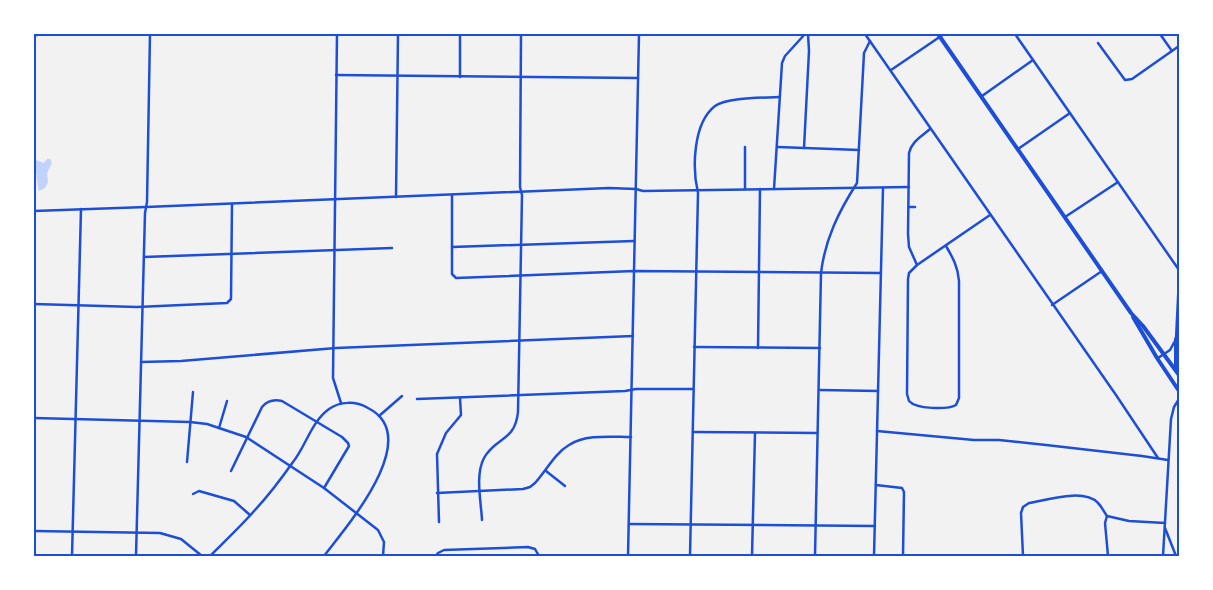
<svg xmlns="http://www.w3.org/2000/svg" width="1213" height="590" viewBox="0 0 1213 590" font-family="Mulish,sans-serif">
	<rect width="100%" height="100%" fill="#f2f2f2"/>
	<path fill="#bfd3fe" d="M47,159h3l2,4 -5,10 1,9 -3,6 -6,3c-2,-9 -4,-23 -3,-31l8,3z"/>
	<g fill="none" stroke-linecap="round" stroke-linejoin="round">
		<g stroke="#1d4ed8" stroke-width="2.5">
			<polyline points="337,34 333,378 341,403"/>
			<polyline points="865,34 1116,395 1158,458"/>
			<polyline points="1015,34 1179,270"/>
			<polyline points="1160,34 1172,51"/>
			<polyline points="1098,43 1125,80 1132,79 1179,46"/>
			<polyline points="891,70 944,34"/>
			<polyline points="336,75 638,78"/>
			<polyline points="460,77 460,34"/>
			<polyline points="982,96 1033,60"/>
			<path d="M930,129c-9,8 -18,12 -21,24l-1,81 1,13 8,18 -8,8 -1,6 -1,115 2,7c7,8 38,9 47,4l3,-7v-117c-1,-14 -6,-23 -13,-35"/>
			<polyline points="745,147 745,189"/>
			<polyline points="778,147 859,150"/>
			<polyline points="804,148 809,51 808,34"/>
			<polyline points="1018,149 1070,113"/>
			<polyline points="636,189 643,191 909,187"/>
			<polyline points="774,189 782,63 785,56 805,34"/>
			<polyline points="452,195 452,274 456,278 634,271 880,273"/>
			<polyline points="396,197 398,34"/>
			<polyline points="909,207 915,207"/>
			<polyline points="34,211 146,207"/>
			<polyline points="1065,217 1118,182"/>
			<polyline points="452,247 634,241"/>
			<polyline points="144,257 392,248"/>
			<polyline points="917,265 990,215"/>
			<polyline points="34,304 137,307 227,303 231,299 232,204"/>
			<polyline points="1052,305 1102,271"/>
			<polyline points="694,347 820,348"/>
			<polyline points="758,348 760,189"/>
			<polyline points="141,362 181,361 336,348 633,336"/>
			<polyline points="820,390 878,391"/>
			<polyline points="417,399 625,391 636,389 693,389"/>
			<polyline points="379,416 402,396"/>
			<polyline points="34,418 190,422 207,424 246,437 324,488 378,530 384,542 383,556"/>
			<polyline points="219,428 227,401"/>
			<polyline points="877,431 974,440 999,440 1046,445 1142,456 1168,460"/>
			<polyline points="693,432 817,433"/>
			<polyline points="187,462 193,392"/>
			<path d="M231,471l31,-64c5,-6 11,-8 20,-6l60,36 6,6 1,3 -25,42"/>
			<polyline points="546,471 565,486"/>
			<polyline points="876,485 902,488 904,492 903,556"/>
			<path d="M437,493l86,-4 7,-2 5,-4c11,-12 20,-30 34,-38 17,-11 42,-8 62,-8"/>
			<polyline points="193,494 199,491 234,501 250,515"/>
			<polyline points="1107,516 1105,523 1108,556"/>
			<path d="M482,520c-1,-19 -7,-45 2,-62 11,-21 31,-16 34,-46l4,-217 -2,-8 1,-153"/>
			<polyline points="439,522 437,454 446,433 461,415 460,398"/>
			<polyline points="629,524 875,526"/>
			<polyline points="1165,528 1176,556"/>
			<polyline points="34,531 160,533 181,539 202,556"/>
			<polyline points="72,556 81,209"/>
			<path d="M210,556c15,-15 31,-30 45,-46 14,-15 26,-31 38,-48 13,-16 18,-40 36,-53 11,-8 27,-8 39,-1 57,29 -22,119 -44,148"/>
			<polyline points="436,556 438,553 444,550 528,547 535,549 539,556"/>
			<path d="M690,556l8,-363c-6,-25 -5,-70 17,-87 12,-9 49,-8 64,-9"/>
			<polyline points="752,556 755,433"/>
			<path d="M815,556l6,-283c4,-34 18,-62 36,-90l7,-130 6,-12"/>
			<polyline points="874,556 883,188"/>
			<path d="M1023,556l-2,-43 2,-6 6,-4c18,-3 55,-15 69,0 4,4 6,9 9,13l22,5 36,2"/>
		</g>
		<g stroke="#1d4ed8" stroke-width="2.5">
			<polyline points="146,207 609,188 636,189"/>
			<polyline points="1158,358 1170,350 1176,339 1179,278"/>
			<polyline points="136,556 145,213 147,202 150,34"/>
			<polyline points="628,556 639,34"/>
			<polyline points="1163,556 1171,419 1174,407 1179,399"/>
		</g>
		<g stroke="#1d4ed8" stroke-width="4">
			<polyline points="938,34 1131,313 1143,326 1179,375"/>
			<polyline points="34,35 37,34"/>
			<polyline points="1133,317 1157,358 1179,391"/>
			<polyline points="1176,368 1176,339"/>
		</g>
	</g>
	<rect width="1213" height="590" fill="none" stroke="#ffffff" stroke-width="70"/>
	<rect x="35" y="35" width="1143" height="520" fill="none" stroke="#1d4ed8" stroke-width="2"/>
</svg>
